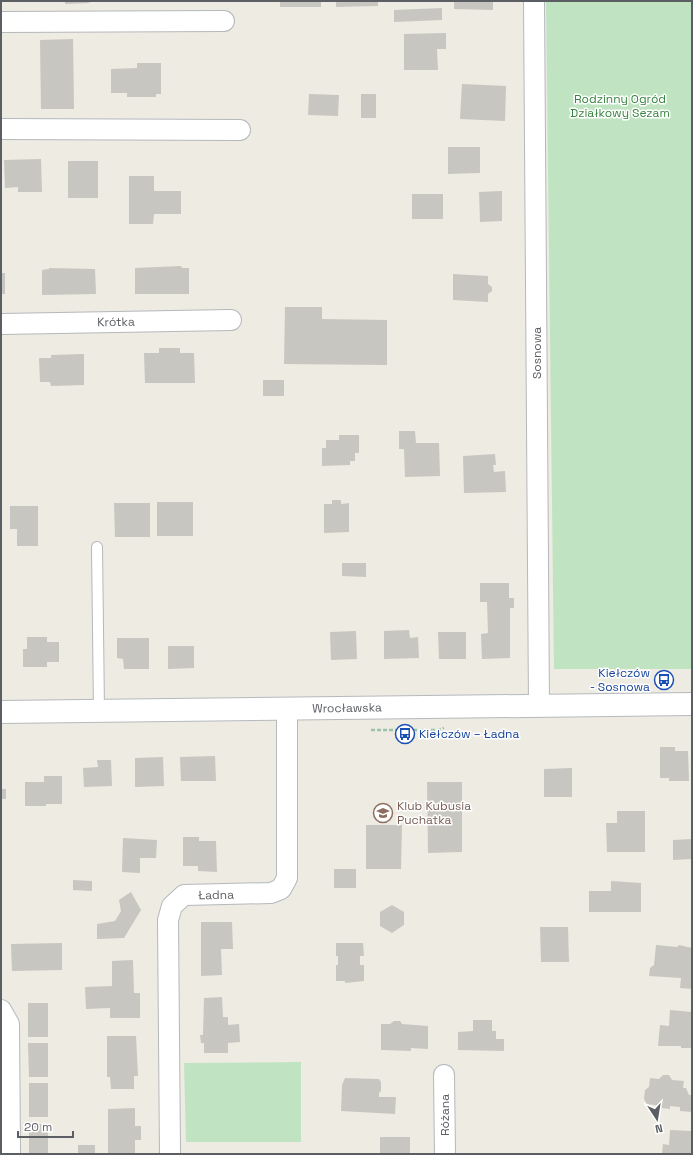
<svg xmlns="http://www.w3.org/2000/svg" width="693" height="1155" viewBox="0 0 693 1155" font-family="'Space Grotesk',sans-serif">
	<rect width="100%" height="100%" fill="#edebe2"/>
	<g fill="#c0e4c2">
		<polygon points="546,1 692,1 692,669 554,669"/>
		<polygon points="301,1062 301,1142 186,1142 184,1063"/>
	</g>
	<g fill="#c8c6c0">
		<polygon points="65,1 84,1 91,3 65,4"/>
		<rect x="280" y="1" width="41" height="6"/>
		<polygon points="336,1 378,1 378,6 336,7"/>
		<polygon points="454,1 493,1 493,10 454,9"/>
		<polygon points="442,8 442,20 394,22 394,10"/>
		<polygon points="446,33 446,49 437,49 438,70 404,70 404,34"/>
		<polygon points="73,39 74,109 41,109 40,40"/>
		<polygon points="137,63 161,63 161,94 156,94 156,97 127,97 127,93 111,93 111,69 137,68"/>
		<polygon points="462,84 506,86 505,121 460,119"/>
		<polygon points="309,94 339,95 338,116 308,115"/>
		<rect x="361" y="94" width="15" height="24"/>
		<polygon points="448,147 480,147 480,173 448,174"/>
		<polygon points="41,159 42,192 18,192 18,187 5,188 4,160"/>
		<rect x="68" y="161" width="30" height="37"/>
		<polygon points="129,176 154,176 154,191 181,191 181,214 154,214 153,224 129,224"/>
		<polygon points="502,191 502,221 480,222 479,192"/>
		<rect x="412" y="194" width="31" height="25"/>
		<polygon points="181,266 182,268 189,268 189,294 135,294 135,268"/>
		<polygon points="49,268 95,269 96,294 42,295 42,270 49,269"/>
		<rect x="1" y="273" width="4" height="21"/>
		<polygon points="453,274 488,276 488,284 492,287 492,291 488,294 488,302 453,300"/>
		<polygon points="285,307 322,307 322,319 387,320 387,365 284,364"/>
		<polygon points="159,348 180,348 180,353 194,353 195,383 145,383 144,353 159,353"/>
		<polygon points="84,354 84,385 51,386 50,382 40,382 39,358 51,358 51,355"/>
		<rect x="263" y="380" width="21" height="16"/>
		<polygon points="399,431 415,431 416,443 439,443 440,476 405,477 404,449 399,449"/>
		<polygon points="339,435 359,435 359,453 355,453 355,461 350,461 350,465 322,466 322,448 326,448 326,440 339,440"/>
		<polygon points="495,454 496,465 493,465 494,472 505,471 506,492 464,493 463,456"/>
		<polygon points="332,500 341,500 341,504 349,503 349,532 324,533 324,504 332,504"/>
		<rect x="157" y="502" width="36" height="34"/>
		<polygon points="114,503 150,503 150,537 115,537"/>
		<polygon points="10,506 38,506 38,546 17,546 17,529 10,529"/>
		<polygon points="342,563 366,563 366,577 342,576"/>
		<polygon points="480,583 509,583 509,598 514,598 514,608 510,608 510,658 482,659 481,634 488,633 487,602 480,602"/>
		<polygon points="409,630 410,638 418,637 419,658 384,659 384,631"/>
		<polygon points="356,631 357,659 331,660 330,632"/>
		<polygon points="438,632 466,632 466,659 439,659"/>
		<polygon points="27,637 47,637 47,642 59,642 59,662 47,662 47,667 23,667 23,649 27,649"/>
		<polygon points="117,638 149,638 149,669 124,669 123,659 117,658"/>
		<polygon points="168,646 194,646 194,668 168,669"/>
		<polygon points="660,747 675,747 675,751 688,751 689,781 669,781 669,778 660,778"/>
		<polygon points="215,756 216,781 181,781 180,757"/>
		<polygon points="163,757 164,786 135,787 135,758"/>
		<polygon points="97,760 111,760 112,786 84,787 83,768 98,767"/>
		<polygon points="572,768 572,797 544,797 544,769"/>
		<polygon points="44,776 62,776 62,804 46,804 46,806 25,806 25,782 44,782"/>
		<polygon points="427,782 462,782 462,852 428,853"/>
		<rect x="1" y="789" width="5" height="10"/>
		<polygon points="617,811 645,811 645,852 607,852 606,823 617,823"/>
		<polygon points="366,825 402,825 401,869 366,869"/>
		<polygon points="183,837 199,837 199,841 216,841 217,872 198,871 198,866 183,866"/>
		<polygon points="123,838 157,840 156,858 140,858 140,873 122,872"/>
		<polygon points="692,839 692,859 673,860 673,840"/>
		<rect x="334" y="869" width="22" height="19"/>
		<polygon points="73,880 92,881 92,891 73,890"/>
		<polygon points="611,881 641,883 641,912 589,912 589,891 611,891"/>
		<polygon points="131,892 141,910 124,938 97,939 97,924 115,921 121,911 119,900"/>
		<polygon points="392,905 404,912 404,925 392,933 380,926 380,912"/>
		<polygon points="201,922 232,922 233,949 221,949 222,975 201,976"/>
		<polygon points="540,927 568,927 569,962 541,962"/>
		<polygon points="62,943 62,970 12,971 11,944"/>
		<polygon points="336,943 363,943 364,956 360,956 360,965 364,965 364,981 345,983 345,981 336,981 336,965 338,965 338,956 336,956"/>
		<polygon points="656,945 677,947 679,945 692,948 692,989 680,988 681,978 649,976 650,968 654,965"/>
		<polygon points="133,960 134,993 140,993 140,1018 110,1018 110,1008 86,1009 85,987 112,986 112,961"/>
		<polygon points="222,997 223,1017 228,1017 228,1025 239,1024 240,1042 228,1043 228,1053 204,1053 204,1043 201,1043 200,1035 203,1035 204,998"/>
		<rect x="28" y="1003" width="20" height="34"/>
		<polygon points="670,1010 692,1012 692,1048 681,1048 681,1046 658,1046 660,1025 669,1026"/>
		<polygon points="473,1020 492,1020 492,1031 496,1031 496,1039 504,1039 504,1051 458,1050 458,1032 473,1031"/>
		<polygon points="394,1021 400,1021 402,1024 428,1026 428,1049 411,1048 411,1051 381,1050 381,1024 390,1024"/>
		<polygon points="107,1036 136,1036 138,1076 134,1076 134,1089 111,1089 110,1077 107,1077"/>
		<polygon points="28,1043 48,1043 48,1077 29,1077"/>
		<polygon points="663,1075 669,1075 672,1080 684,1081 683,1088 686,1088 689,1095 692,1095 692,1112 680,1111 680,1107 670,1106 670,1109 661,1108 661,1106 647,1104 644,1099 645,1090 649,1087 650,1078 659,1079"/>
		<polygon points="345,1078 379,1079 381,1082 381,1091 379,1093 379,1097 396,1097 395,1114 341,1111 342,1085"/>
		<rect x="29" y="1083" width="19" height="34"/>
		<polygon points="135,1108 135,1126 141,1126 141,1140 135,1140 135,1154 108,1154 108,1109"/>
		<rect x="29" y="1124" width="19" height="30"/>
		<polygon points="670,1130 692,1131 692,1154 662,1154 663,1144 669,1145"/>
		<rect x="380" y="1137" width="30" height="17"/>
		<rect x="78" y="1145" width="17" height="9"/>
	</g>
	<g fill="none" stroke-linecap="round" stroke-linejoin="round">
		<g stroke="#b5b8bc" stroke-width="12">
			<polyline id="lane" points="97,547 99,711"/>
		</g>
		<g stroke="#b5b8bc" stroke-width="22">
			<g id="street">
				<polyline points="534,1 539,706"/>
				<polyline points="1,22 224,21"/>
				<polyline points="1,129 240,130"/>
				<polyline points="1,324 231,320"/>
				<polyline points="1,1010 9,1024 10,1154"/>
				<polyline points="444,1075 445,1154"/>
				<polyline points="170,1154 168,920 172,906 184,895 271,893 281,889 287,878 287,709"/>
			</g>
		</g>
		<g stroke="#b6b9be" stroke-width="24">
			<polyline id="secondary" points="1,712 692,704"/>
		</g>
		<polyline stroke="#9ac4a9" stroke-width="2.5" stroke-dasharray="4 2" stroke-linecap="butt" points="371,730 438,730 444,728"/>
		<use href="#lane" stroke="#fff" stroke-width="10"/>
		<use href="#street" stroke="#fff" stroke-width="20"/>
		<use href="#secondary" stroke="#fff" stroke-width="22"/>
	</g>
	<defs>
		<g id="bus-ring" transform="scale(1)"><circle r="9.5" fill="#fff" stroke="#1a4fb4" stroke-width="1.5"/><path d="M-5-6H5V4H4V6H2V4H-2V6H-4V4H-5ZM-3.5-4V0h7V-4ZM-3.5 1.2v1.5H-2V1.2ZM2 1.2v1.5H3.5V1.2Z" fill="#1a4fb4"/></g>
		<g id="school-ring" transform="scale(1)"><circle r="9.5" fill="#fff" stroke="#8d6e63" stroke-width="1.5"/><path d="M0-5L7-2L0 1L-7-2ZM-4 1L0 2.5L4 1V4Q0 6-4 4Z" fill="#8d6e63"/></g>
	</defs>
	<g fill-rule="evenodd">
		<use href="#bus-ring" x="664" y="680"/>
		<use href="#bus-ring" x="405" y="734"/>
		<use href="#school-ring" x="383" y="813"/>
	</g>
	<g text-anchor="middle" stroke-width="3" stroke-linejoin="round" paint-order="stroke">
		<g font-size="12" fill="#398341" stroke="#fff">
			<text x="620" y="103">Rodzinny Ogród<tspan x="620" dy="14">Działkowy Sezam</tspan></text>
		</g>
		<g font-size="12" fill="#5b5e63" stroke="#fff">
			<text transform="translate(116 322) rotate(-1)" y="4">Krótka</text>
			<text transform="translate(537 353) rotate(-90)" y="4">Sosnowa</text>
			<text transform="translate(347 708) rotate(-1)" y="4">Wrocławska</text>
			<text transform="translate(216 895) rotate(-1)" y="4">Ładna</text>
			<text transform="translate(445 1115) rotate(-90)" y="4">Różana</text>
		</g>
		<g font-size="12" fill="#164399" stroke="#fff" text-anchor="end">
			<text x="650" y="677">Kiełczów<tspan x="650" dy="14">- Sosnowa</tspan></text>
			<text x="419" y="738" text-anchor="start">Kiełczów – Ładna</text>
		</g>
		<g font-size="12" fill="#785e54" stroke="#fff" text-anchor="start">
			<text x="397" y="810">Klub Kubusia<tspan x="397" dy="14">Puchatka</tspan></text>
		</g>
	</g>
	<rect width="693" height="1155" fill="none" stroke="#5b5e63" stroke-width="4"/>
	<g transform="translate(657 1119) rotate(168)" stroke="#ffffff" stroke-width="3" paint-order="stroke">
	<path d="M0-3L7 15L0 10L-7 15Z" fill="#5b5e63"/>
	<text y="-6" font-size="11" font-weight="bold" text-anchor="middle" fill="#5b5e63">N</text>
	</g>
	<path d="M18 1131v6h55v-6" fill="none" stroke="#5b5e63" stroke-width="2"/>
	<text x="24" y="1131" font-size="12" fill="#5b5e63" stroke="#ffffff" stroke-width="3" paint-order="stroke">20 m</text>
</svg>
